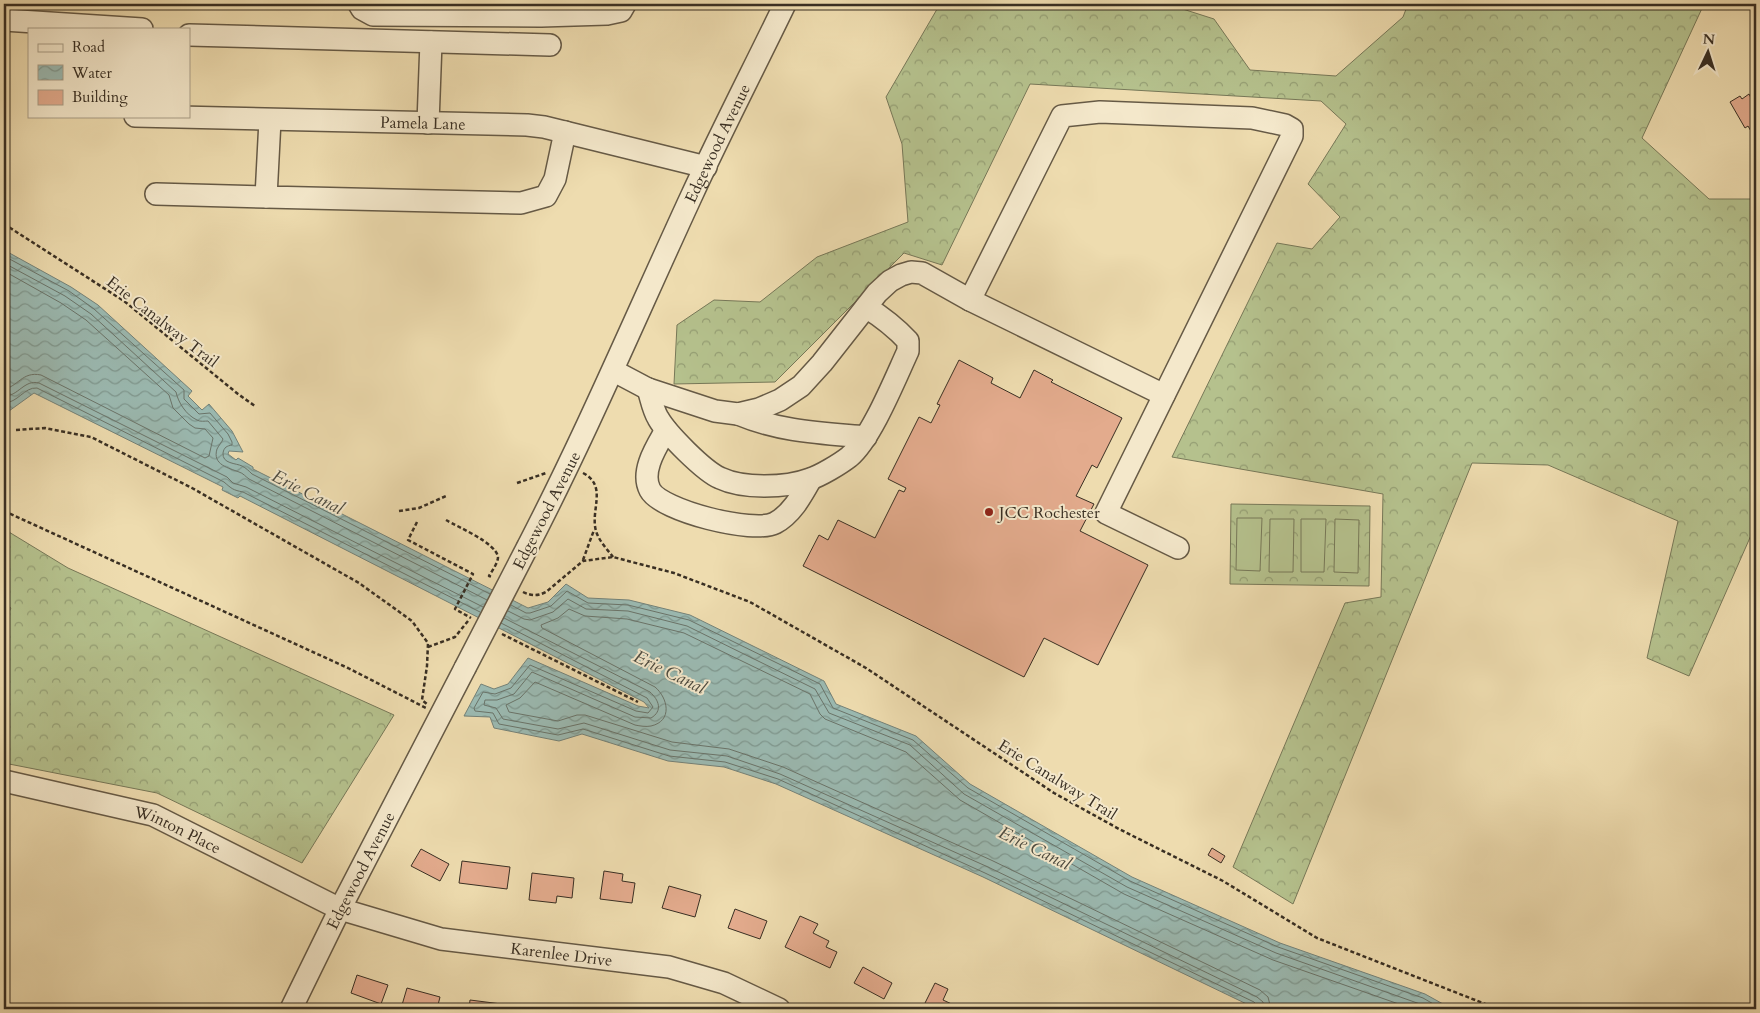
<svg xmlns="http://www.w3.org/2000/svg" width="1760" height="1013" viewBox="0 0 1760 1013" font-family="Cardo,serif">
	<defs>
		<pattern id="forest-crowns" width="20" height="18" patternUnits="userSpaceOnUse" patternTransform="scale(1.25)"><rect width="20" height="18" fill="#b5c18d"/><path d="M2 6a3 3 0 1 1 6 0M12 15a3 3 0 1 1 6 0" fill="none" stroke="#949d73"/></pattern>
		<pattern id="water-waves" width="16" height="10" patternUnits="userSpaceOnUse" patternTransform="scale(1.25)"><rect width="16" height="10" fill="#9bbab2"/><path d="M0 5q4-4 8 0t8 0" fill="none" stroke="#7f9890"/></pattern>
	</defs>
	<rect width="100%" height="100%" fill="#eedcaf"/>
	<filter id="stains"><feTurbulence type="fractalNoise" baseFrequency=".004" numOctaves="4"/><feColorMatrix values="0 0 0 0 .2 0 0 0 0 .09 0 0 0 0 .02 0 0 0 .5 -.17"/></filter>
	<radialGradient id="worn" r=".72"><stop offset=".6" stop-color="#630" stop-opacity="0"/><stop offset="1" stop-color="#630" stop-opacity=".3"/></radialGradient>
	<g fill="url(#forest-crowns)" stroke="#777858">
		<polygon points="940,4 1167,4 1214,19 1250,70 1336,76 1403,17 1408,4 1704,4 1642,138 1709,199 1756,199 1756,524 1689,676 1647,658 1678,521 1548,465 1472,463 1293,904 1233,867 1345,603 1381,597 1383,494 1172,457 1277,243 1312,249 1340,217 1308,184 1346,124 1321,101 1030,84 942,265 904,253 775,382 674,384 677,325 714,300 760,302 817,257 908,222 902,144 886,97"/>
		<polygon points="1231,504 1370,506 1369,586 1230,584"/>
		<polygon points="4,529 68,568 394,715 302,863 157,793 4,763 4,622 11,608 4,604"/>
	</g>
	<g fill="#b5c18d" stroke="#777858">
		<polygon points="1237,518 1262,518 1260,571 1236,570"/>
		<polygon points="1270,519 1294,519 1293,572 1269,572"/>
		<polygon points="1301,519 1326,519 1324,572 1301,572"/>
		<polygon points="1335,519 1359,520 1358,573 1334,572"/>
	</g>
	<polygon fill="url(#water-waves)" stroke="#748279" points="4,250 71,287 98,305 192,391 188,396 202,410 209,404 232,431 243,452 229,451 228,454 236,460 238,458 253,467 253,469 528,608 548,602 566,584 588,598 629,600 690,615 824,681 836,704 916,736 970,784 1132,877 1280,943 1425,994 1452,1009 1257,1009 983,877 776,784 724,767 668,761 582,734 559,741 494,728 490,717 464,716 481,684 494,689 508,684 528,658 638,706 649,708 644,702 240,496 238,498 222,490 223,487 34,393 9,411 6,407 4,408"/>
	<g fill="none" stroke-linecap="round" stroke-linejoin="round">
		<g stroke="#6a746a" stroke-width="1">
			<path d="M4,256l65,35 25,18 90,81v9l15,15 11,-1 18,21 4,8v3c-5,1 -8,2 -9,8 -1,11 13,10 19,13 4,2 7,5 10,8l238,120"/>
			<path d="M4,263l61,33 26,18 85,78c2,10 10,23 21,28 3,2 8,1 11,1l15,18c-1,3 -4,6 -6,10 -5,16 12,19 22,23 4,1 7,5 10,7l238,121"/>
			<path d="M4,271l57,32 25,17 83,75 4,13 16,16 6,4 10,1 8,9 -4,18 -4,2 -164,-83c-19,-4 -23,12 -37,14"/>
			<path d="M4,396c14,1 20,-17 35,-13l188,94 6,6 13,4 237,120"/>
			<path d="M4,403c14,0 20,-16 33,-15l187,94c8,7 9,8 19,10l237,120"/>
			<polyline points="511,605 526,613 530,613 551,606 567,591 588,603 628,605 689,620 820,684 833,708 913,740 968,788 1130,881 1278,947 1423,998 1442,1009"/>
			<polyline points="508,611 524,619 530,620 553,612 568,599 586,609 628,611 687,626 815,689 829,713 910,745 964,794 1127,887 1276,953 1420,1004 1430,1009"/>
			<path d="M504,618l146,74c9,8 13,19 1,26l-16,-1 -103,-45 -18,22 -17,6h-12l-1,5 12,3 7,11 55,10 26,-6 86,27 57,6 53,18 208,93 269,130 6,5 1,7"/>
			<polyline points="501,623 647,698 653,707 648,713 636,711 530,665 511,688 495,694 483,692 474,708 475,711 493,713 499,724 558,735 583,729 669,756 725,762 778,779 985,873 1254,1002 1257,1005 1258,1009"/>
			<path d="M1271,1009l-3,-12 -8,-7 -269,-130 -208,-93 -54,-18 -57,-7 -87,-27h-8l-19,6 -49,-9 -3,-7 14,-7 15,-16 100,43c5,1 11,2 16,1 22,-5 17,-28 4,-39l-113,-59 -1,-3 17,-7 11,-9 16,7 42,3 57,14 126,61 10,20 5,5 81,33 54,48 164,94 149,66 140,49"/>
		</g>
	</g>
	<g fill="#e3ab8d" stroke="#392f23">
		<polygon points="1749,94 1756,108 1756,140 1748,126 1745,128 1730,102 1740,96 1742,99"/>
		<polygon points="959,360 993,378 991,383 1020,398 1034,370 1053,380 1051,382 1122,418 1097,468 1092,465 1076,496 1094,504 1080,531 1148,565 1098,665 1044,638 1024,677 803,566 819,535 828,540 838,520 875,538 899,490 904,492 906,488 888,479 919,417 931,423 940,405 937,404"/>
		<polygon points="1212,848 1225,856 1221,863 1208,855"/>
		<polygon points="421,849 449,864 440,881 411,866"/>
		<polygon points="462,861 510,867 507,889 459,883"/>
		<polygon points="604,871 623,874 622,881 635,883 632,903 600,899"/>
		<polygon points="532,873 574,878 572,898 557,896 556,903 529,900"/>
		<polygon points="669,886 701,895 695,917 662,908"/>
		<polygon points="735,909 767,921 760,939 728,928"/>
		<polygon points="800,916 818,924 813,933 829,941 826,947 837,952 830,968 785,947"/>
		<polygon points="863,967 892,983 884,999 854,983"/>
		<polygon points="357,975 388,985 381,1004 351,993"/>
		<polygon points="935,983 948,989 943,1000 956,1006 954,1009 922,1009"/>
		<polygon points="407,988 440,997 437,1009 415,1009 402,1005"/>
		<polygon points="470,1000 517,1006 517,1009 469,1009"/>
	</g>
	<g fill="none" stroke-linecap="round" stroke-linejoin="round">
		<g stroke="#665a46" stroke-width="24">
			<g id="minor">
				<polyline points="359,4 362,9 373,15 541,16 607,14 621,11 625,4"/>
				<polyline points="4,20 142,29"/>
				<polyline points="189,35 550,45"/>
				<path id="s1" d="M135,116l392,9 17,2 162,40"/>
				<polyline points="270,120 266,197 521,203 546,196 555,179 565,132"/>
				<polyline points="428,123 431,42"/>
				<polyline points="156,194 266,197"/>
				<polyline points="970,300 1062,116 1100,112 1252,118 1285,125 1292,129 1292,136 1106,513 1178,548"/>
				<polyline points="614,371 648,389 715,411 738,414 759,409 780,400 801,386 822,363 877,293 890,281 901,275 911,272 922,273 970,300 1164,395"/>
				<path d="M648,389c3,9 5,21 10,29 9,16 46,53 62,60 23,11 66,10 90,1 10,-3 30,-15 39,-22 22,-18 46,-78 59,-106v-10c-13,-14 -26,-24 -42,-34"/>
				<path d="M738,414c43,18 83,19 128,23"/>
				<path d="M666,430c-9,16 -26,41 -16,60 11,21 104,44 125,33 17,-9 27,-28 36,-44"/>
				<path id="s2" d="M528,546c59,-114 109,-232 163,-349 30,-65 63,-129 94,-193"/>
				<path id="s3" d="M4,781l149,34 187,94 101,30 228,28 55,16 55,26"/>
				<path id="s4" d="M291,1009l49,-100 125,-241"/>
			</g>
		</g>
		<g stroke="#392f23" stroke-width="2.5" stroke-dasharray="4 2.5" stroke-linecap="butt">
			<polyline points="4,224 124,301 238,394 255,406"/>
			<polyline points="16,430 45,428 91,437 192,488 359,583 412,621 428,643 427,666 422,700 428,705"/>
			<path d="M583,473c25,13 7,37 13,58 3,10 11,18 17,26"/>
			<polyline points="517,483 546,473"/>
			<polyline points="4,511 348,668 426,708"/>
			<polyline points="399,511 419,508 446,496"/>
			<path d="M446,520c12,7 50,23 52,37 0,6 -6,14 -9,19l3,1"/>
			<polyline points="417,522 408,540 473,574 455,609 471,618"/>
			<polyline points="583,560 594,530"/>
			<path d="M523,592c8,4 15,4 23,0l37,-31 30,-4 61,16 76,29 116,66 188,125 65,36 104,52 94,57 181,71"/>
			<polyline points="502,634 638,702"/>
			<polyline points="428,647 455,637 468,621"/>
		</g>
		<use href="#minor" stroke="#f4e8cb" stroke-width="21"/>
		<g stroke="#665a46" stroke-width="24" stroke-linecap="butt">
			<polyline id="minor-bridge" points="465,668 528,546"/>
		</g>
		<use href="#minor-bridge" stroke="#f4e8cb" stroke-width="21"/>
	</g>
	<circle fill="#8f2418" stroke="#f4e8cb" stroke-width="2" cx="989" cy="512" r="5"/>
	<g text-anchor="middle" stroke-width="4" stroke-linejoin="round" paint-order="stroke">
		<g font-size="16" fill="#392f23" stroke="#f4e8cb">
			<text dy="6" stroke="none"><textPath href="#s1" startOffset="288">Pamela Lane</textPath></text>
			<text dy="6" stroke="none"><textPath href="#s2" startOffset="445">Edgewood Avenue</textPath></text>
			<text transform="translate(163 321) rotate(38)" y="6">Erie Canalway Trail</text>
			<text transform="translate(546 510) rotate(-63)" y="6">Edgewood Avenue</text>
			<text transform="translate(1058 779) rotate(32)" y="6">Erie Canalway Trail</text>
			<text dy="6" stroke="none"><textPath href="#s3" startOffset="181">Winton Place</textPath></text>
			<text dy="6" stroke="none"><textPath href="#s4" startOffset="155">Edgewood Avenue</textPath></text>
			<text dy="6" stroke="none"><textPath href="#s3" startOffset="589">Karenlee Drive</textPath></text>
		</g>
		<g font-size="16" fill="#392f23" stroke="#f4e8cb" text-anchor="start">
			<text x="999" y="518">JCC Rochester</text>
		</g>
		<g font-size="18" font-style="italic" fill="#4d4b40" stroke="#f4e8cb">
			<text transform="translate(308 492) rotate(27)" y="6">Erie Canal</text>
			<text transform="translate(670 672) rotate(26)" y="6">Erie Canal</text>
			<text transform="translate(1035 848) rotate(26)" y="6">Erie Canal</text>
		</g>
	</g>
	<rect width="1760" height="1013" fill="none" stroke="#eedcaf" stroke-width="20"/>
	<rect x="5" y="5" width="1750" height="1003" fill="none" stroke="#392f23" stroke-width="2.5"/>
	<rect x="10" y="10" width="1740" height="993" fill="none" stroke="#392f23"/>
	<rect x="28" y="28" width="162" height="90" fill="#f4e8cb" stroke="#a99e88"/>
	<rect x="38" y="44" width="25" height="8" fill="#f4e8cb" stroke="#a99e88"/>
	<text x="72" y="52" font-size="15" fill="#392f23">Road</text>
	<rect x="38" y="65" width="25" height="15" fill="url(#water-waves)" stroke="#a99e88"/>
	<text x="72" y="78" font-size="15" fill="#392f23">Water</text>
	<rect x="38" y="90" width="25" height="15" fill="#e3ab8d" stroke="#a99e88"/>
	<text x="72" y="102" font-size="15" fill="#392f23">Building</text>
	<g transform="translate(1708 52) rotate(4)" stroke="#f4e8cb" stroke-width="4" paint-order="stroke">
	<path d="M0-4L9 19L0 12L-9 19Z" fill="#392f23"/>
	<text y="-8" font-size="14" font-weight="bold" text-anchor="middle" fill="#392f23">N</text>
	</g>
	<rect width="100%" height="100%" filter="url(#stains)"/>
	<rect width="100%" height="100%" fill="url(#worn)"/>
</svg>
